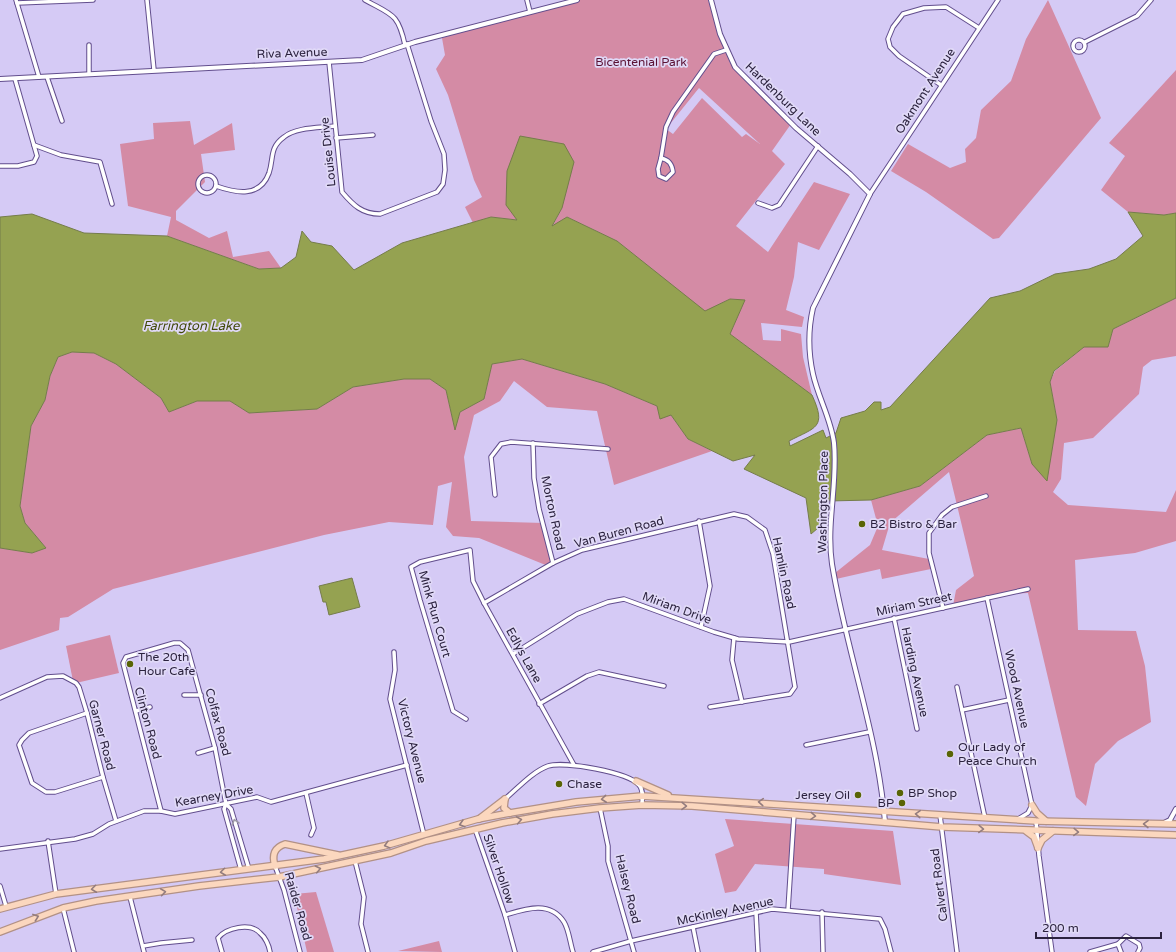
<svg xmlns="http://www.w3.org/2000/svg" width="1176" height="952" viewBox="0 0 1176 952" font-family="'Varela Round',sans-serif">
	<rect width="100%" height="100%" fill="#d5caf5"/>
	<g fill="#d48ba5" fill-rule="evenodd">
		<path d="M577,0h131l22,63 61,61 -19,27 13,13 -49,62 32,26 46,-70 36,12 -31,56 -21,-8 -4,35 -8,33 18,7 -2,10 -41,-4 2,17 18,1v-12l20,5 2,23 9,38 -82,-61 14,-33 -14,-2 -25,13 -88,-71 -50,-24 -15,10 10,-19 -45,12 -26,-3 -18,6 -8,-16 17,-10 -8,-17 -26,-85 -12,-26 9,-14 -3,-17 88,-27zM699,88l61,56 -14,-10 -4,3 -40,-39 -29,36 -7,-5z"/>
		<polygon points="1048,0 1101,118 999,238 993,239 926,192 891,171 908,144 950,168 966,162 965,149 976,138 981,110 1011,81 1026,39"/>
		<polygon points="1176,70 1176,213 1164,215 1128,212 1101,190 1125,156 1109,143"/>
		<polygon points="190,121 194,145 232,123 235,150 201,154 205,182 176,211 176,220 209,238 227,231 233,257 269,251 281,268 259,269 167,236 171,217 128,206 120,144 154,139 153,123"/>
		<polygon points="1176,298 1176,356 1152,360 1143,367 1139,394 1093,438 1064,443 1061,479 1053,492 1068,505 1166,512 1176,490 1176,541 1135,553 1075,560 1078,630 1136,631 1145,666 1151,722 1118,741 1095,764 1086,806 1076,797 1028,593 996,594 953,606 956,590 974,576 949,472 890,523 882,550 929,559 931,569 882,579 880,569 836,579 835,573 870,545 878,526 871,500 920,486 987,435 1021,428 1032,464 1057,420 1050,382 1055,371 1084,347 1108,347 1113,329"/>
		<polygon points="72,352 94,353 116,364 161,398 169,412 197,401 230,401 249,413 317,409 353,387 404,379 430,379 446,390 455,429 460,412 484,399 492,364 522,359 605,384 657,406 671,415 688,439 712,451 614,485 597,411 547,407 514,381 500,401 474,415 464,457 471,521 544,523 554,562 548,566 479,538 453,536 446,527 452,482 438,486 433,525 389,522 324,535 113,589 68,617 60,618 59,630 0,650 0,548 32,553 46,548 25,523 20,506 31,426 45,400 50,376 58,357"/>
		<polygon points="110,635 119,673 76,683 73,681 66,646"/>
		<polygon points="725,819 893,831 901,885 824,874 824,869 755,864 736,891 725,893 715,854 734,846"/>
		<polygon points="316,892 334,952 307,952 294,894"/>
		<polygon points="439,941 442,952 398,951"/>
	</g>
	<g fill="#95a251" stroke="#757c4b">
		<path d="M520,136l44,8 10,18 -12,46 -10,18 15,-9 50,24 88,70 25,-12 15,1 -15,34 82,61c15,33 4,32 -23,46l1,5 33,-16 3,8 10,-5 5,-15 24,-7 9,-9h7v8l9,-3 100,-109 30,-7 35,-17 34,-5 27,-10 27,-23 -15,-24 36,3 12,-2v85l-63,31 -5,18h-24l-30,24 -4,11 7,38 -10,61 -15,-17 -11,-36 -34,7 -67,51 -49,14 -43,1 -3,21 -14,12 -5,-36 -62,-29 11,-14 -22,6 -45,-22 -17,-24 -11,4 -3,-13 -52,-22 -83,-25 -30,5 -8,35 -24,13 -5,18 -9,-40 -16,-11h-26l-51,8 -36,22 -68,4 -19,-12h-33l-28,11 -8,-14 -45,-34 -22,-11 -22,-1 -14,5 -8,19 -5,24 -14,26 -11,80 5,17 21,25 -14,5 -32,-5v-331l32,-3 52,19 83,3 92,33 22,-1 15,-11 6,-26 9,11 21,4 22,24 48,-27 89,-26 26,3 -11,-15 1,-34z"/>
		<polygon points="352,578 360,607 329,615 326,602 323,602 319,586"/>
	</g>
	<g fill="none" stroke-linecap="round" stroke-linejoin="round">
		<g stroke="#624e8d" stroke-width="5.5">
			<g id="minor">
				<polyline points="16,0 39,77"/>
				<polyline points="147,0 154,70"/>
				<path d="M365,0c27,15 33,13 40,45"/>
				<polyline points="527,0 530,12"/>
				<polyline points="17,3 93,0"/>
				<circle cx="1079" cy="46" r="6"/>
				<polyline points="1085,42 1137,16 1151,0"/>
				<polyline points="89,45 89,74"/>
				<path d="M329,62l13,130c11,13 20,22 38,22l57,-22 6,-8 2,-14 -1,-16 -13,-33 -24,-77"/>
				<polyline points="47,77 62,121"/>
				<polyline points="941,85 899,56 890,47 888,39 893,27 903,14 924,8 946,7 979,28"/>
				<polyline points="336,138 373,135"/>
				<polyline points="34,145 61,155 100,162 112,204"/>
				<polyline points="661,158 666,127 673,112 714,54 726,50"/>
				<path d="M661,158c8,2 11,6 12,14l-7,7 -7,-3 -1,-7z"/>
				<polyline points="0,166 18,166 34,162 37,156 15,79"/>
				<circle cx="207" cy="184" r="9"/>
				<path d="M216,186c20,7 44,12 53,-13 5,-15 0,-25 15,-36 12,-10 36,-9 51,-11"/>
				<polyline points="870,194 998,0"/>
				<polyline points="758,203 772,208 779,205 818,146"/>
				<polyline points="533,443 534,478 539,509 553,563"/>
				<polyline points="495,495 491,457 501,444 511,442 608,449"/>
				<polyline points="699,521 710,586 701,627"/>
				<polyline points="987,598 1032,805 1028,813 1018,819"/>
				<polyline points="484,603 553,563 582,550 734,514 747,517 765,530 773,554 795,687 790,694 710,707"/>
				<polyline points="943,608 929,553 929,533 942,515 952,507 986,496"/>
				<polyline points="894,618 917,729"/>
				<polyline points="734,638 732,660 742,702"/>
				<polyline points="394,652 395,670 390,699 424,835"/>
				<polyline points="513,654 577,614 608,602 624,599 714,632 738,639 789,642 1028,589"/>
				<polyline points="957,687 985,818"/>
				<polyline points="184,695 201,695"/>
				<polyline points="0,698 47,677 63,676 76,683 79,687 87,713 103,777 116,821"/>
				<polyline points="539,704 587,676 599,672 664,686"/>
				<polyline points="962,710 1009,700"/>
				<polyline points="136,711 150,707"/>
				<polyline points="87,713 29,733 22,740 19,745 32,783 46,792 55,792 103,777"/>
				<polyline points="466,719 453,711 420,600 411,567 420,562 470,550 473,581 484,603 574,765"/>
				<polyline points="806,745 869,732"/>
				<polyline points="198,753 215,748"/>
				<polyline points="306,793 314,828 311,835"/>
				<path d="M505,799c13,-11 27,-27 43,-33 16,-5 80,6 91,19 5,5 3,14 3,20"/>
				<polyline points="226,804 224,809 241,870"/>
				<polyline points="600,808 608,846 608,861 634,952"/>
				<polyline points="161,811 123,663 126,657 174,643 180,643 188,650 215,748 226,804 231,809 249,869"/>
				<polyline points="940,815 957,952"/>
				<polyline points="1036,821 1039,856 1052,952"/>
				<polyline points="475,829 505,915 515,952"/>
				<polyline points="48,841 56,894"/>
				<polyline points="0,849 75,839 93,834 109,824 144,811 161,811 175,814 257,797 271,802 407,765"/>
				<polyline points="355,861 364,897 361,924 368,952"/>
				<polyline points="275,866 284,890 300,952"/>
				<polyline points="0,886 6,906"/>
				<polyline points="130,897 144,952"/>
				<polyline points="63,908 74,952"/>
				<polyline points="788,910 794,815"/>
				<polyline points="756,912 758,952"/>
				<polyline points="822,912 823,952"/>
				<path d="M505,915c20,-6 45,-15 59,7 5,8 6,21 9,30"/>
				<polyline points="693,927 698,952"/>
				<polyline points="143,946 161,943 192,940"/>
				<path d="M222,952l-4,-14c8,-10 32,-16 42,-5 5,4 9,12 10,19"/>
				<polyline points="593,952 631,941 772,909 880,919 885,929 891,952"/>
				<polyline points="1090,952 1118,944"/>
				<polyline points="1121,952 1118,944 1126,936 1139,944 1140,948 1138,952"/>
			</g>
		</g>
		<g stroke="#624e8d" stroke-width="6">
			<g id="tertiary">
				<path d="M711,0l9,34 15,33 61,61 54,46 20,20 -57,114c-5,22 -5,43 0,66 5,23 18,45 21,69 4,41 -8,80 -2,121 14,86 46,171 53,258"/>
				<polyline points="0,79 362,60 415,42 577,0"/>
				<polyline points="1164,823 1170,820 1176,809"/>
			</g>
		</g>
		<g stroke="#b29186" stroke-width="8">
			<g id="trunk">
				<polyline points="636,781 668,795"/>
				<polyline points="505,799 504,808 510,813"/>
				<polyline points="1032,805 1037,813 1046,821"/>
				<polyline points="479,819 505,799"/>
				<polyline points="1026,831 1034,837 1038,848"/>
				<polyline points="1038,848 1042,840 1053,831"/>
				<path d="M275,866c-3,-10 -2,-18 10,-22l53,11"/>
				<polyline points="0,909 56,894 324,859 384,846 478,819 510,813 576,802 642,796 1036,821 1176,824"/>
				<polyline points="0,932 63,908 96,901 199,886 279,877 391,853 426,841 502,823 552,814 600,808 642,805 692,806 942,827 1176,835"/>
			</g>
		</g>
		<use href="#minor" stroke="#fff" stroke-width="3.5"/>
		<use href="#tertiary" stroke="#fff" stroke-width="4"/>
		<use href="#trunk" stroke="#fbd7be" stroke-width="5.5"/>
	</g>
	<defs><path id="oneway-chevron" d="M-2-3.5L2.5 0L-2 3.5" fill="none" stroke-width="1.6" stroke-linecap="round" stroke-linejoin="round"/></defs>
	<g stroke="#937c7e">
		<use href="#oneway-chevron" transform="translate(604 799) rotate(174)"/>
		<use href="#oneway-chevron" transform="translate(761 802) rotate(-176)"/>
		<use href="#oneway-chevron" transform="translate(684 806) rotate(1)"/>
		<use href="#oneway-chevron" transform="translate(918 814) rotate(-176)"/>
		<use href="#oneway-chevron" transform="translate(813 816) rotate(4)"/>
		<use href="#oneway-chevron" transform="translate(519 820) rotate(-10)"/>
		<use href="#oneway-chevron" transform="translate(462 824) rotate(164)"/>
		<use href="#oneway-chevron" transform="translate(1146 824) rotate(-179)"/>
		<use href="#oneway-chevron" transform="translate(981 829) rotate(2)"/>
		<use href="#oneway-chevron" transform="translate(1076 832) rotate(2)"/>
		<use href="#oneway-chevron" transform="translate(387 845) rotate(165)"/>
		<use href="#oneway-chevron" transform="translate(318 869) rotate(-12)"/>
		<use href="#oneway-chevron" transform="translate(223 872) rotate(173)"/>
		<use href="#oneway-chevron" transform="translate(94 889) rotate(173)"/>
		<use href="#oneway-chevron" transform="translate(163 892) rotate(-8)"/>
		<use href="#oneway-chevron" transform="translate(36 917) rotate(-20)"/>
	</g>
	<use stroke="#a09ca8" href="#oneway-chevron" transform="translate(235 822) rotate(-106)"/>
	<g fill="#596405" stroke="#e0d9f7" stroke-width="1.5">
		<circle cx="862" cy="524" r="4"/>
		<circle cx="130" cy="664" r="4"/>
		<circle cx="950" cy="754" r="4"/>
		<circle cx="559" cy="784" r="4"/>
		<circle cx="900" cy="793" r="4"/>
		<circle cx="858" cy="795" r="4"/>
		<circle cx="902" cy="803" r="4"/>
	</g>
	<g text-anchor="middle" stroke-width="3.5" stroke-linejoin="round" paint-order="stroke">
		<g font-size="12" fill="#2b223e" stroke="#e0d9f7">
			<text transform="translate(292 53) rotate(-2)" y="4">Riva Avenue</text>
			<text transform="translate(925 91) rotate(-57)" y="4">Oakmont Avenue</text>
			<text transform="translate(783 99) rotate(44)" y="4">Hardenburg Lane</text>
			<text transform="translate(328 152) rotate(-96)" y="4">Louise Drive</text>
			<text transform="translate(823 502) rotate(-89)" y="4">Washington Place</text>
			<text transform="translate(553 513) rotate(78)" y="4">Morton Road</text>
			<text transform="translate(619 532) rotate(-15)" y="4">Van Buren Road</text>
			<text transform="translate(784 573) rotate(78)" y="4">Hamlin Road</text>
			<text transform="translate(914 604) rotate(-12)" y="4">Miriam Street</text>
			<text transform="translate(677 608) rotate(20)" y="4">Miriam Drive</text>
			<text transform="translate(435 614) rotate(74)" y="4">Mink Run Court</text>
			<text transform="translate(524 655) rotate(61)" y="4">Edlys Lane</text>
			<text transform="translate(915 672) rotate(78)" y="4">Harding Avenue</text>
			<text transform="translate(1017 689) rotate(78)" y="4">Wood Avenue</text>
			<text transform="translate(218 722) rotate(75)" y="4">Colfax Road</text>
			<text transform="translate(148 723) rotate(75)" y="4">Clinton Road</text>
			<text transform="translate(102 735) rotate(75)" y="4">Garner Road</text>
			<text transform="translate(412 741) rotate(76)" y="4">Victory Avenue</text>
			<text transform="translate(214 796) rotate(-10)" y="4">Kearney Drive</text>
			<text transform="translate(499 869) rotate(71)" y="4">Silver Hollow</text>
			<text transform="translate(939 885) rotate(-97)" y="4">Calvert Road</text>
			<text transform="translate(628 889) rotate(76)" y="4">Halsey Road</text>
			<text transform="translate(298 906) rotate(74)" y="4">Raider Road</text>
			<text transform="translate(725 911) rotate(-12)" y="4">McKinley Avenue</text>
		</g>
		<g font-size="12" fill="#5b1234" stroke="#e0d9f7">
			<text x="641" y="66">Bicentenial Park</text>
		</g>
		<g font-size="12" fill="#2b223e" stroke="#e0d9f7" text-anchor="start">
			<text x="870" y="528">B2 Bistro &amp; Bar</text>
			<text x="138" y="661">The 20th<tspan x="138" dy="14">Hour Cafe</tspan></text>
			<text x="958" y="751">Our Lady of<tspan x="958" dy="14">Peace Church</tspan></text>
			<text x="567" y="788">Chase</text>
			<text x="908" y="797">BP Shop</text>
			<text x="850" y="799" text-anchor="end">Jersey Oil</text>
			<text x="894" y="807" text-anchor="end">BP</text>
		</g>
		<g font-size="13" font-style="italic" fill="#424a0b" stroke="#e0d9f7">
			<text x="191" y="330">Farrington Lake</text>
		</g>
	</g>
	<path d="M1036 932v6h125v-6" fill="none" stroke="#2b223e" stroke-width="2"/>
	<text x="1042" y="932" font-size="12" fill="#2b223e" stroke="#e0d9f7" stroke-width="3" paint-order="stroke">200 m</text>
</svg>
